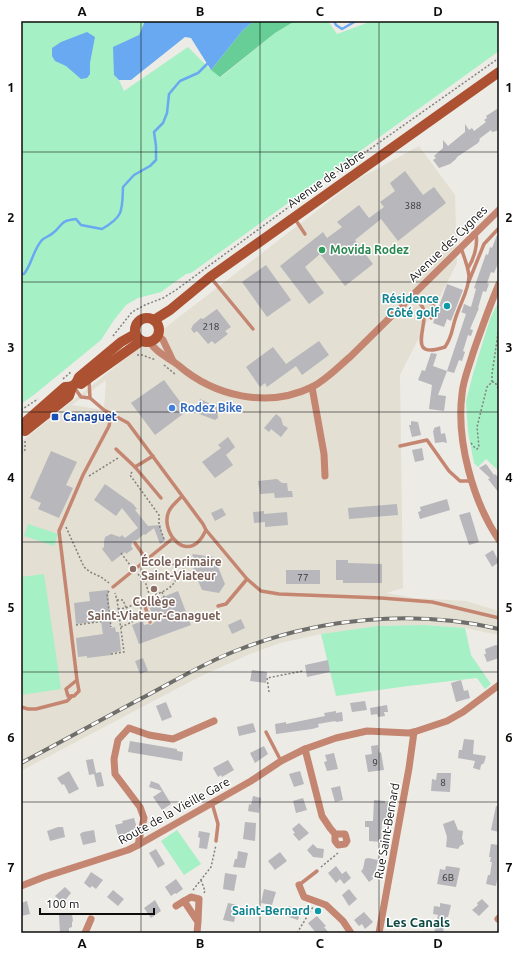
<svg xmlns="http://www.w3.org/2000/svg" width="520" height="954" viewBox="0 0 520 954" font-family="Ubuntu,sans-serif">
	<rect width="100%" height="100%" fill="#edebe5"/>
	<path fill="#e3dfd2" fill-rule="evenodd" d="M419,146l36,49 2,68 -57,112 3,213 -17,5 28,5 52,3 33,10v24l-34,-7 -40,-3 -48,1 -56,8 -41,9 -30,11 -51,23 -178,94v-329l114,-91 223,-172zM106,380l-2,30 -32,-5z"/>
	<g fill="#a5f0c4">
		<polygon points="21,21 145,21 139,35 114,75 119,80 124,91 188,47 211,70 221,77 275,33 295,21 328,21 337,34 372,21 499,21 499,51 191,273 186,274 161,292 138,298 126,305 114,320 101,340 35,394 21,404"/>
		<polygon points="499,300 499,471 486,459 478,467 474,463 468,432 466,401 473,374 490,319"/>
		<polygon points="28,524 58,534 54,546 24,536"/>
		<polygon points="44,574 61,689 21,695 21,577"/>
		<polygon points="425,625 465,628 471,655 491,684 485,689 477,678 408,686 336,696 321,634 377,626"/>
		<polygon points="177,830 201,864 184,875 161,841"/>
	</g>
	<polygon fill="#67ce97" points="254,21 295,21 275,33 220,77 211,70 243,30"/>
	<g fill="#68a9f2">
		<polygon points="145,21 254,21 243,30 211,70 191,38 185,37 131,80 119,80 114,75 113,47 139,35"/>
		<polygon points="87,32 95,37 90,63 90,74 87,78 81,79 66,66 55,61 52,56 52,48 61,42"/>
	</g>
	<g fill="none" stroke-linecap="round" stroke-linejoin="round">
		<g stroke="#68a9f2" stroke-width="2.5">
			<polyline points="334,21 336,25 342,29 356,21"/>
			<path d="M21,274h3c8,-10 9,-24 18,-34 3,-3 8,-4 11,-7 11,-9 6,-12 23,-14l5,6 21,4c22,-13 20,-18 21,-42l11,-12 16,-9 6,-6v-14l-2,-14 9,-9 4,-10 2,-19 11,-13 18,-8 9,-9 2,-3"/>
		</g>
	</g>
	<g fill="#b7b7bc">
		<polygon points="497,109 499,112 499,129 496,131 492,132 491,130 479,139 480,140 478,143 457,157 456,159 450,164 439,168 433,160 436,158 434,156 443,148 443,140 448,146 465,132 465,124 469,130 472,128 474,131 486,122 484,120 487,118 486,116"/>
		<polygon points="405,171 423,195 434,187 446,203 398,241 381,219 355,240 373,264 345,286 320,254 305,267 324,293 309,304 280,266 323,232 327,238 342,227 337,222 359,205 369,218 384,207 380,202 395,191 390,183"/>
		<polygon points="499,233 499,257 497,266 494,273 491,272 487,283 489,284 486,292 483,291 478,308 479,308 470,329 473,330 471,336 468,335 463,351 465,352 462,361 459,360 454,373 447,371 466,314 461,312 462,311 464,304 471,307 476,289 474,288 486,254 488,255 490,247 492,248 497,235"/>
		<polygon points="266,265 291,300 267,317 242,282"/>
		<polygon points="447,284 463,290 451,321 447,319 444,327 433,323"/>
		<polygon points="217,309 231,327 225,331 228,334 215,344 212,341 208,344 197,331 194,333 191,329 193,325 201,318 203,319"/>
		<polygon points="319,341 329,355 302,375 296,366 267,387 265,383 260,387 246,367 273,347 286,364"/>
		<polygon points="431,353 437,354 433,366 447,371 438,395 446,396 444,411 429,409 432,385 418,380 422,370 425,371"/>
		<polygon points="164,380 187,411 155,435 131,403"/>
		<polygon points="200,399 217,407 218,418 215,420 194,412"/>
		<polygon points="276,414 281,418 283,425 288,428 281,437 271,429 269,432 264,428"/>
		<polygon points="411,421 418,422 421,435 412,437 409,425 411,425"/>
		<polygon points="440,426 441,434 445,433 447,443 443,442 435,443 433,431 434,430 434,428"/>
		<polygon points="228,437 235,447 226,455 233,465 215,478 202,462 221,448 218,445"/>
		<polygon points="422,448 424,460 415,462 412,450"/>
		<polygon points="51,451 77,462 66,485 73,488 59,518 38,509 41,503 30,498"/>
		<polygon points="486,464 494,475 495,474 499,478 499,493 488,479 490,478 479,468"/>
		<polygon points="277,479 282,483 287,483 288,491 292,491 293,497 275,498 274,493 260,494 258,481"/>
		<polygon points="105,484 133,504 137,509 135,510 148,526 161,525 161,531 165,540 160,544 154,528 145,535 144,534 137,540 133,541 131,546 133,549 126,554 125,552 112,562 102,549 104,547 104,542 105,537 111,534 120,537 122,535 125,538 138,528 122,508 116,516 94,500"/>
		<polygon points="447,499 450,510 420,519 418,512 421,511 420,507"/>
		<polygon points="397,504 398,515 349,519 348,508"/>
		<polygon points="222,508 226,515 215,521 211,513"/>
		<polygon points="264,511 264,514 287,512 288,525 265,527 265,522 254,523 253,512"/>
		<polygon points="470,512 479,542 469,545 459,515"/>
		<polygon points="493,550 499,562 492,567 485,555"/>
		<polygon points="192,554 214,557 225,584 219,593 202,590 193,569 196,564"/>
		<polygon points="336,560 348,560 348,563 382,564 382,583 343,583 343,580 336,580"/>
		<rect x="286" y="570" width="34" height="14"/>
		<polygon points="108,590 111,628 115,627 116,632 119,632 121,651 111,653 111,655 87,658 87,656 78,657 76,638 103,634 101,621 76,624 74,603 90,601 89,592"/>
		<polygon points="178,591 191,625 139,644 132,625 143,621 144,625 148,624 151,625 155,622 148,603"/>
		<polygon points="241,619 245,628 232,634 228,625"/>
		<polygon points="496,645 499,646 499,658 487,662 484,654 486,654 485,649"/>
		<polygon points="143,658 148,671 140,674 135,661"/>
		<polygon points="328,660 330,672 307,677 305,665"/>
		<polygon points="252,670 267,672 266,683 250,681"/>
		<polygon points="461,680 464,691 468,690 470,698 456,702 451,683"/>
		<polygon points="365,701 367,710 352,712 350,703"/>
		<polygon points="166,702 172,717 162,721 156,706"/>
		<polygon points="387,705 388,712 384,712 385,716 378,717 377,714 371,715 370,708"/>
		<polygon points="336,711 336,713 342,712 343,721 336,722 335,721 318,724 319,727 312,729 276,734 275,724 286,722 286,724 325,716 324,713"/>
		<polygon points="253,723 256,732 239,736 237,727"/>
		<polygon points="464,739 474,740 473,754 486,756 484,763 481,765 480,770 473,768 475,761 458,758 459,750 462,750"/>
		<polygon points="130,741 177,749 177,751 183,752 182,761 128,752"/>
		<polygon points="378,745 379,753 381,752 384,770 368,772 365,755 372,754 371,746"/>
		<polygon points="264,746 268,754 255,763 250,753"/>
		<polygon points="334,753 338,769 327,771 324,762 327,761 325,755"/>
		<polygon points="93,759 96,773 101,772 104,786 97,787 94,774 89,775 86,760"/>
		<polygon points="228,760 234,770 222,777 221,775 218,777 213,768"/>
		<polygon points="69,771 79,789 69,794 64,784 62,785 57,778"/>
		<polygon points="300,771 304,784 294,787 289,774"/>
		<polygon points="437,773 451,773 450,792 431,791 432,779 436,780"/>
		<polygon points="151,781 159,784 171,804 162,810 153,797 162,791 149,787"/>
		<polygon points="340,786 343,800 335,802 331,788"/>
		<polygon points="253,796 261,798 259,813 248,811 249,804 251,805"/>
		<polygon points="303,798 307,810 296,813 293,801"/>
		<polygon points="374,800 385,801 385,803 388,803 387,822 382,822 381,842 369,841 369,827 365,827 365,821 373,821"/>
		<polygon points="496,806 499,807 499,832 491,830"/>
		<polygon points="134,818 137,828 122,835 118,835 115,825 123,823 122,821"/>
		<polygon points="454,820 458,830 463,831 462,838 464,844 460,846 458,849 446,847 447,837 443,824"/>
		<polygon points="245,822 256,823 255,841 243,839"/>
		<polygon points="299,823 309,833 299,841 293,834 295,833 292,829"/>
		<polygon points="58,827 63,827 65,837 50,841 47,831"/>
		<polygon points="94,830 96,842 83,845 80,834 83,832"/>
		<polygon points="199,831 210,833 207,849 199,848 200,838 198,837"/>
		<polygon points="313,844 317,848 324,849 323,858 313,857 307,850"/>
		<polygon points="491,844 499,845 499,877 498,880 497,880 496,886 486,884 488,875 490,875 492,862 490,862 491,857 489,857"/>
		<polygon points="156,849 165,864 158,868 149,853"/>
		<polygon points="238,851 248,853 245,868 233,867 235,859 237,859"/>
		<polygon points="280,852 287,861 275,870 268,861"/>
		<polygon points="368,858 378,860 375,873 372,876 373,879 369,882 361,871 363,869 365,859"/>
		<polygon points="336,866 342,874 346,871 351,878 344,884 340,879 336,883 328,873"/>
		<polygon points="446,866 460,868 456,887 437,884 440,869 445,870"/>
		<polygon points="91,872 103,880 96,889 92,886 90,888 84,883"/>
		<polygon points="225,873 237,875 234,891 223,889"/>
		<polygon points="176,879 183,889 176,894 175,893 171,896 165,887"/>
		<polygon points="65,887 71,893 63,903 55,896"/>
		<polygon points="264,889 276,892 272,905 261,903"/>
		<polygon points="349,889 357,899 349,906 342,895"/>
		<polygon points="113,890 124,899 118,906 107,897"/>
		<polygon points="482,899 489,906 479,916 472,910 478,905 477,903"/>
		<polygon points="155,900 161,911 151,918 144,908"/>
		<polygon points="27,901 30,914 21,916 21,903"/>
		<polygon points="228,903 238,905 234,922 223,920"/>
		<polygon points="440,903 451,905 448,917 446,917 443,933 434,933 438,915 433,914 434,906 440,907"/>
		<polygon points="289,906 301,911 298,920 286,916"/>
		<polygon points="364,912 373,922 365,929 362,924 359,926 354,920"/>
		<polygon points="72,914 73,921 72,922 72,927 69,928 69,933 60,933 59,915"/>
		<polygon points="317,916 326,926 324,927 329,933 316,933 308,923"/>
	</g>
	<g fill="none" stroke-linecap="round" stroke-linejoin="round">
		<g stroke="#82807d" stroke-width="1.5" stroke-dasharray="2 2" stroke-linecap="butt">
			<polyline points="113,336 132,312 145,305 163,298 176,290 316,187 499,58"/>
			<polyline points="137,355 142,355 156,360"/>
			<polyline points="164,365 175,374"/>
			<polyline points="63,379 72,371"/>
			<polyline points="492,382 492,374 499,327"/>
			<polyline points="21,410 38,399"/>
			<polyline points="471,443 475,448 477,449 479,447 477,427 487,387 492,382 495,382 499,390"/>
			<polyline points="21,453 25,450 25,439"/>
			<polyline points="132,472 130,475 159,515 159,525 164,539"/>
			<polyline points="89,476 118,458"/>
			<polyline points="66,527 84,567 90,572 101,577 109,583"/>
			<polyline points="121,553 130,565"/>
			<polyline points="158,558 161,561 163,559 173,566 175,561 183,565"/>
			<polyline points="194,559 186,562 183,565 184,570 191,580 197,581"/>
			<polyline points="138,574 146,584 150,597"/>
			<polyline points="109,591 107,594 111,627"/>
			<polyline points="162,592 168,606"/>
			<path d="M148,598c8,-4 20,-7 26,-15 3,-5 6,-9 10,-13"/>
			<polyline points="117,600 123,600 132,622 121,627"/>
			<polyline points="118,609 126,608 139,602"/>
			<polyline points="119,617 129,615"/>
			<polyline points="76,625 119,619"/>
			<polyline points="111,654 124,652 117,600 115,593"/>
			<polyline points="269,692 267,678 303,671"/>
			<polyline points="321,867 338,853"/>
			<polyline points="201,880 205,891 204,893"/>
			<polyline points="193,890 211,867 216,845"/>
			<polyline points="297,933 313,907"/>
		</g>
		<g stroke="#c58671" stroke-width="3.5">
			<polyline points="295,219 305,234"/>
			<path d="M468,268c6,-9 10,-23 8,-34"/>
			<polyline points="211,278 253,329"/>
			<polyline points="469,281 484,244 499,228"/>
			<path d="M413,295c3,4 8,8 10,13 7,16 -19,53 22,39 8,-11 7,-21 12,-33 4,-12 12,-25 12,-38 -1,-10 -5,-19 -8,-28"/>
			<polyline points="429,302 434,306 431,318"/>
			<polyline points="74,387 81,397 90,398 89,380"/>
			<path d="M90,398l14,12 24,13 75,101 3,6c-2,4 -4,8 -7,11 -17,18 -39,-12 -30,-30 3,-6 9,-10 13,-15"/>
			<polyline points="400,446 427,440 449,471 460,481 472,481"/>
			<polyline points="116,449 135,467 161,498"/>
			<polyline points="135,467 153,456"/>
			<polyline points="206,530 247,579 261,591 279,594 381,598 432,602 499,618"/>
			<polyline points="135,543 146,559"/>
			<polyline points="113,587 172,539"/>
			<polyline points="143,600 150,622"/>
			<polyline points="218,606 226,604 247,579"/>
			<polyline points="77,680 66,689 68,696 74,696 79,691 77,680 59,531 83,475 109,426 111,414"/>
			<polyline points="21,707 28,709 36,709 67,701 72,696"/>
			<polyline points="266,732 281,761"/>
			<polyline points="212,803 218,824 216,841"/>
			<polyline points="299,885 317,871"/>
		</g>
		<g stroke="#c58671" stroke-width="7">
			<path d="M499,284c-10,23 -18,46 -26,69 -4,14 -10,27 -11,41 -6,46 11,108 37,146"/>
			<polyline points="158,335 163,340 173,361"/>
			<path d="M150,342c6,11 19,16 28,23 36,31 89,44 134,22 14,-7 26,-20 38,-30l149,-147"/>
			<polyline points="312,387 324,454 325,476"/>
			<polyline points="305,749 322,816 330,828 335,834 335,841 338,845 345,844 347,841 345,834 335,834"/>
			<polyline points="138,845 144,818 140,807 115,774 114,759 118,740 129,728 149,735 173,739 214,721"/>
			<polyline points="299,885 304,897 326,905 343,921 351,933"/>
			<polyline points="21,886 44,877 128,850 138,845 251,781 281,761 305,749 336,738 367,731 409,733 414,732 447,721 463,712 499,685"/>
			<polyline points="176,906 184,901"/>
			<polyline points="498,919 499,918"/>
			<polyline points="85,933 91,919"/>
			<polyline points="197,933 198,922 184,901 191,897 199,899 198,922"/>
			<polyline points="379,933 409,768 414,732"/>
		</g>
		<g stroke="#ac5233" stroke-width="10">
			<circle cx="147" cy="330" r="12"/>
			<polyline points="154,320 170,310 210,277 499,72"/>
			<polyline points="77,383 81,384 89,378 141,341"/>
			<path d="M21,430l2,-6 42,-37c8,0 11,-2 14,-10l42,-35 14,-8"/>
			<polyline points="23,430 25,431 69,396 72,387"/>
		</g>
		<g stroke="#6f6e6b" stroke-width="4">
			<path id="rail" d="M21,763c42,-22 83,-45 125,-67 30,-16 60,-34 92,-46 81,-32 176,-41 261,-21"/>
		</g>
		<use href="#rail" stroke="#fff" stroke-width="2.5" stroke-dasharray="8" stroke-linecap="butt"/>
	</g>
	<path fill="none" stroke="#0d0c0b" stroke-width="1" stroke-opacity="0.55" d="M141,21v912M260,21v912M379,21v912M21,152h478M21,282h478M21,412h478M21,542h478M21,672h478M21,802h478"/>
	<circle fill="#2e9e5b" stroke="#fff" stroke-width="1.5" cx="322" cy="250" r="4"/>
	<g fill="#0f9aa8" stroke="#fff" stroke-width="1.5">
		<circle cx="447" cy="306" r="4"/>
		<circle cx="318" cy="911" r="4"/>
	</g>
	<circle fill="#3f7fe0" stroke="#fff" stroke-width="1.5" cx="172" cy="408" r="4"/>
	<rect fill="#1a4fb4" stroke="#fff" stroke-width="1.5" x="51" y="413" width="8" height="8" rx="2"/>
	<g fill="#8d6e63" stroke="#fff" stroke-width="1.5">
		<circle cx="133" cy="569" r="4"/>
		<circle cx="154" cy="589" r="4"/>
	</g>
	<g text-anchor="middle" stroke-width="3" stroke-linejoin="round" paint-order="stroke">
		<g font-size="10" fill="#383737">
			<text x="413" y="209">388</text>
			<text x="211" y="330">218</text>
			<text x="303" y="581">77</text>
			<text x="375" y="766">9</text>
			<text x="443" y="786">8</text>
			<text x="448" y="881">6B</text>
		</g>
		<g font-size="12" fill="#0d0c0b" stroke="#fff">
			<text transform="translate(326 179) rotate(-35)" y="4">Avenue de Vabre</text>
			<text transform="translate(448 244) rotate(-44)" y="4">Avenue des Cygnes</text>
			<text transform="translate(174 811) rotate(-29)" y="4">Route de la Vieille Gare</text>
			<text transform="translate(387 831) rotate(-80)" y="4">Rue Saint-Bernard</text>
		</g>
		<g font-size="12" font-weight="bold" fill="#27864d" stroke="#fff" text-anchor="start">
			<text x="330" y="254">Movida Rodez</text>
		</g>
		<g font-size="12" font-weight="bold" fill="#0d838f" stroke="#fff" text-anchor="end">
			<text x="439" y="303">Résidence<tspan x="439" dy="14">Côté golf</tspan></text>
			<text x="310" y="915">Saint-Bernard</text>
		</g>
		<g font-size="12" font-weight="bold" fill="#366cbe" stroke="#fff" text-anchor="start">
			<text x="180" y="412">Rodez Bike</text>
		</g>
		<g font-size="12" font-weight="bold" fill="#164399" stroke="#fff" text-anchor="start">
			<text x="63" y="421">Canaguet</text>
		</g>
		<g font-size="12" font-weight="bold" fill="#785e54" stroke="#fff" text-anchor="start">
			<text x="141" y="566">École primaire<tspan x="141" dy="14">Saint-Viateur</tspan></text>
			<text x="154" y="606" text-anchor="middle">Collège<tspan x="154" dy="14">Saint-Viateur-Canaguet</tspan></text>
		</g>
		<g font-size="13" font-weight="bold" fill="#0c4943" stroke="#fff">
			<text x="418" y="927">Les Canals</text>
		</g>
	</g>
	<rect width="520" height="954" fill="none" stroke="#ffffff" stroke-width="44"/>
	<path d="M40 908v6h114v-6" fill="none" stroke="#0d0c0b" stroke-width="2"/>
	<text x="46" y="908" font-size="12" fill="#0d0c0b" stroke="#ffffff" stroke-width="3" paint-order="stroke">100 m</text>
	<rect x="22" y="22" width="476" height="910" fill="none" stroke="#0d0c0b" stroke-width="1.5"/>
	<g font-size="13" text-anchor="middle" font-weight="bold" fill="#0d0c0b">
		<text x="82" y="16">A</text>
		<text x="200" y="16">B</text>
		<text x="320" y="16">C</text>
		<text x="438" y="16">D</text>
		<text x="11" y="92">1</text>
		<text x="509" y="92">1</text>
		<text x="11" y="222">2</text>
		<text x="509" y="222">2</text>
		<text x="11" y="352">3</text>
		<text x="509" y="352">3</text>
		<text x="11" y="482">4</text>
		<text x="509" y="482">4</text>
		<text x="11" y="612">5</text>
		<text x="509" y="612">5</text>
		<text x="11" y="742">6</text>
		<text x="509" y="742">6</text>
		<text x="11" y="872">7</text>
		<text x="509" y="872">7</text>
		<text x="82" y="948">A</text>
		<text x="200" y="948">B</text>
		<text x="320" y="948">C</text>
		<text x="438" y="948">D</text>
	</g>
</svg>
